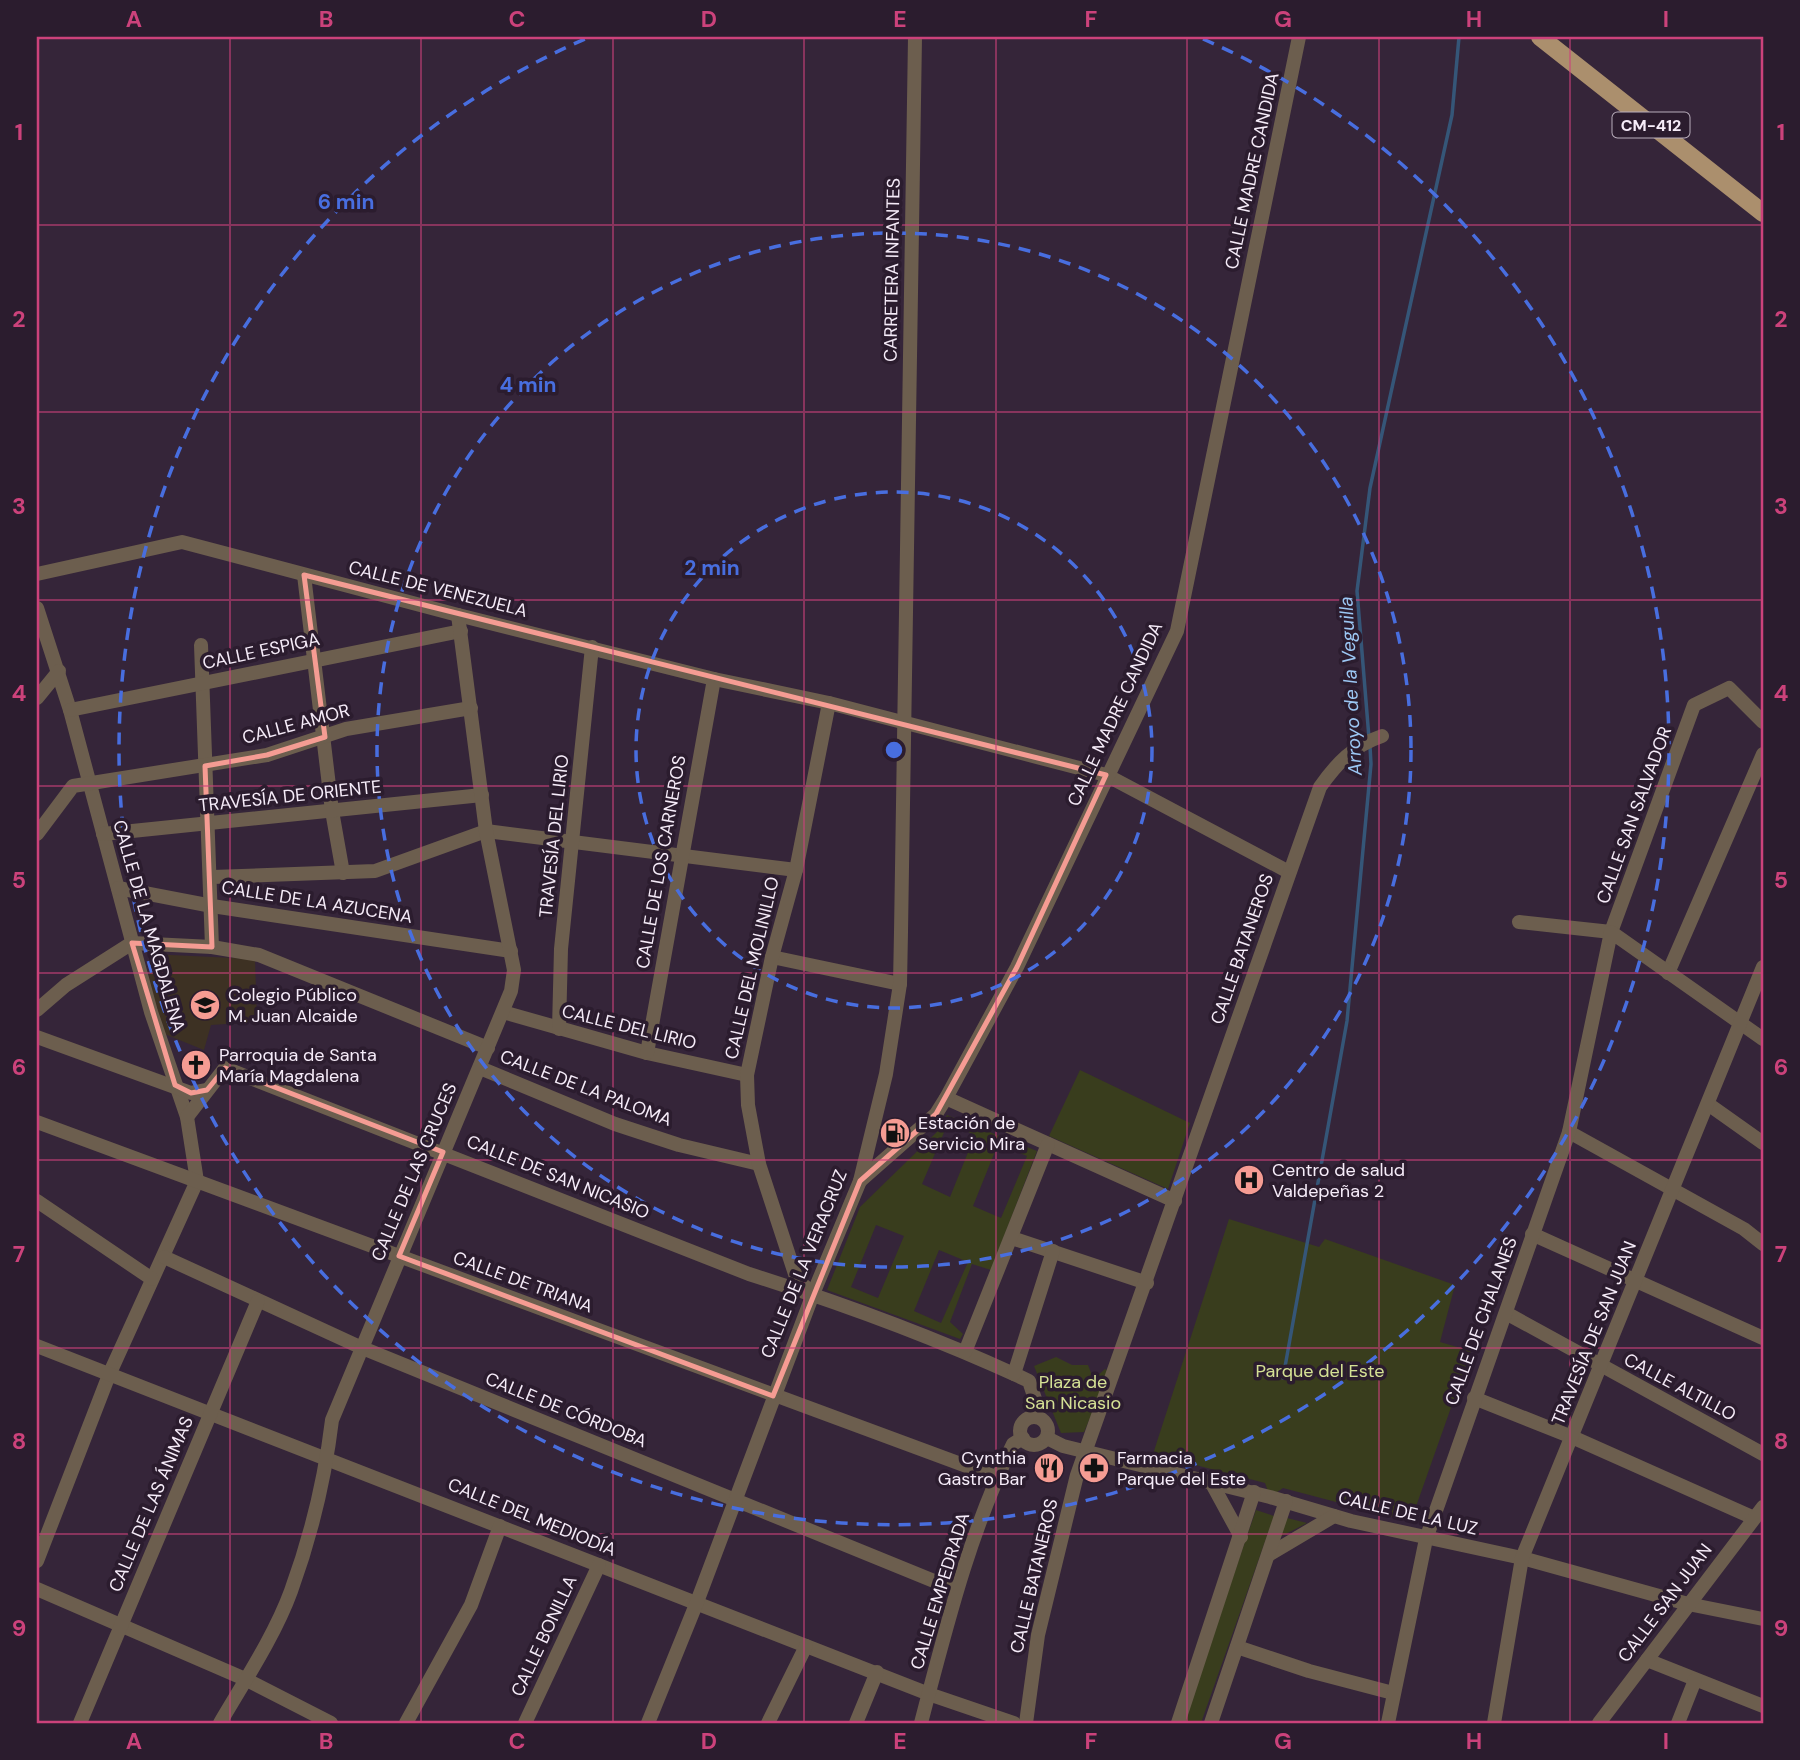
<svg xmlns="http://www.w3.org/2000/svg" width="1800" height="1760" viewBox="0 0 1800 1760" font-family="'DM Sans',sans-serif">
	<rect width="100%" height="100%" fill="#352539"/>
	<polygon fill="#3d3123" points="150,954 255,959 257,1022 211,1025 204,1050 162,1033 149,981"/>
	<g fill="#393d1d" fill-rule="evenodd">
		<polygon points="1080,1070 1190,1123 1168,1189 1049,1136"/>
		<path d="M947,1115l90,36 -46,119 -19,-6 -22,58 13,12 -3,5 -133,-49 33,-83 79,-77zM948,1123l27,12 -25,62 -28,-13zM998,1144l29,12 -26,62 -28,-12zM876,1225l28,11 -26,62 -27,-11zM939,1250l29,12 -27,61 -27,-12z"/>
		<polygon points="1229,1219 1319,1247 1325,1239 1455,1285 1440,1342 1471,1351 1413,1515 1408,1521 1283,1488 1270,1497 1265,1483 1153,1454"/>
		<polygon points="1056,1357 1072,1365 1088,1365 1092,1375 1096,1377 1105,1369 1110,1372 1084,1432 1061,1433 1034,1366"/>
		<polygon points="1256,1510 1274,1516 1201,1723 1182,1723"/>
		<polygon points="1287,1518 1307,1523 1280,1537"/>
	</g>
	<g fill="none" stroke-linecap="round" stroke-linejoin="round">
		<g stroke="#355678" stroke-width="3.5">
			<polyline points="1369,738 1357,591 1370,488 1452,115 1459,37"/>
			<polyline points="1283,1378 1347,1021 1371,764 1370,746"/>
		</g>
		<g stroke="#6c5e4e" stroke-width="14">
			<polyline points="37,574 182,542 458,615 714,679 829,703 1106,775 1289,872"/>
			<polyline points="304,575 332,811 343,873"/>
			<polyline points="37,608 70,710 151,1012 187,1117 197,1181 109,1375 37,1561"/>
			<polyline points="201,645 212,947"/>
			<polyline points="37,698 59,671"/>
			<polyline points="70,710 461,631"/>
			<polyline points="37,834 73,786 267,755 346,729 471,708"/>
			<polyline points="103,834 482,795"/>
			<polyline points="212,877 375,871 486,831 796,870"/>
			<polyline points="118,888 212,906 511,951"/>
			<polyline points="1519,922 1611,932 1694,705 1729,688 1763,722"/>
			<polyline points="772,957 900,984"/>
			<polyline points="1668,973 1763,754"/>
			<polyline points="37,1010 66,985 132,943 212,947 259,955 488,1048"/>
			<polyline points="503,1012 647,1053 747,1075"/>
			<polyline points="559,1029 561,949 592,647"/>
			<polyline points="37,1037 191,1093 207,1090"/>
			<polyline points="647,1053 714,679"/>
			<polyline points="480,1068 615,1124 679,1145 759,1164"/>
			<polyline points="946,1098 1175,1201"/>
			<polyline points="1708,1104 1763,1143"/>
			<path d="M187,1117l38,-49 524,206c95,30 190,65 280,107l6,18v18"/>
			<polyline points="37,1122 996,1477"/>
			<polyline points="1569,1132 1744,1229 1763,1244"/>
			<polyline points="860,1181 936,1114 946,1098 1017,967 1177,631 1299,37"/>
			<polyline points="37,1201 152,1279"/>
			<polyline points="1532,1234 1763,1338"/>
			<polyline points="1012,1238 1147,1283"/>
			<polyline points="164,1257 360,1347 956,1590"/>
			<polyline points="809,1290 797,1280 759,1164 748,1105 747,1075 772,957 796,870 829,703"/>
			<polyline points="1506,1313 1763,1454"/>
			<polyline points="37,1346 929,1694 1014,1723"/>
			<polyline points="965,1352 1048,1144"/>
			<polyline points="1014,1374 1053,1251"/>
			<polyline points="1474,1398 1572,1437 1754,1518"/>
			<circle cx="1034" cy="1431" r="14"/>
			<polyline points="1047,1438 1063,1446 1270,1497 1351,1521 1522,1558 1688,1604 1763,1619"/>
			<polyline points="1211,1482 1241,1537"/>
			<polyline points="1270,1554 1334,1516"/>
			<polyline points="37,1589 245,1679 331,1723"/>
			<polyline points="1237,1647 1309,1671 1393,1693"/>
			<polyline points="1647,1660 1763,1706"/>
			<polyline points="80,1723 258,1301"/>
			<path d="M220,1723c24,-41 55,-88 71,-132 20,-55 34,-113 41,-171l179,-429 3,-21 -28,-139 -28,-216"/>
			<polyline points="406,1723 471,1605 500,1526"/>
			<polyline points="525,1723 599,1565"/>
			<polyline points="648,1723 697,1602 813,1294 860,1181 886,1074 900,984 901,932 915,37"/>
			<polyline points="768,1723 806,1646"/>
			<polyline points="856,1723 877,1672"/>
			<path d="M921,1723c25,-95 48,-190 92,-279l10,-6"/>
			<path d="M1026,1723l12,-88 39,-160 243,-688c17,-24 33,-41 62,-51"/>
			<polyline points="1178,1723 1254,1492"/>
			<polyline points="1211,1723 1286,1501"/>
			<polyline points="1388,1723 1426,1539 1569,1132 1611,932 1763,1039"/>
			<polyline points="1494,1723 1522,1558 1763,967"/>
			<polyline points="1599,1723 1763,1507"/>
			<polyline points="1678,1723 1695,1680"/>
		</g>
		<polyline stroke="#ab8f6d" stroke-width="18" points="1540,37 1763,213"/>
	</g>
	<path fill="none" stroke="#f59c93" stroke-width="5" stroke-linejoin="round" d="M304,575l802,200 -89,192 -81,147 -76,67 -87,215 -374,-140 44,-104 -218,-84 -18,22 -16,3 -16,-8 -43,-142 80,4 -7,-181 62,-11 58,-18z"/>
	<path fill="none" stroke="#cc427b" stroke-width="2" stroke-opacity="0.55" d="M230,37v1686M421,37v1686M613,37v1686M804,37v1686M996,37v1686M1187,37v1686M1379,37v1686M1570,37v1686M37,225h1726M37,412h1726M37,600h1726M37,786h1726M37,973h1726M37,1160h1726M37,1348h1726M37,1534h1726"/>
	<g fill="none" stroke="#486edf" stroke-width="3.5" stroke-dasharray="12 9">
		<circle cx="894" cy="750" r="258"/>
		<circle cx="894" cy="750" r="517"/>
		<path d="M1203 39A775 775 0 1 1 585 39"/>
	</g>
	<defs>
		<g id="school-disc" transform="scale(1.575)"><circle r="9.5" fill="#f59c93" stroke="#2b1c2e"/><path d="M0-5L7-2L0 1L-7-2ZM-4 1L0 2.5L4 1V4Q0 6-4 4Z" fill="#111"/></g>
		<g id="church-disc" transform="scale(1.575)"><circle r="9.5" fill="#f59c93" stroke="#2b1c2e"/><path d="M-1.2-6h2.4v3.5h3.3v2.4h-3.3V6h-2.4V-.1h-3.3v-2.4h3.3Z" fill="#111"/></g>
		<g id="fuel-disc" transform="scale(1.575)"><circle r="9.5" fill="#f59c93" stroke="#2b1c2e"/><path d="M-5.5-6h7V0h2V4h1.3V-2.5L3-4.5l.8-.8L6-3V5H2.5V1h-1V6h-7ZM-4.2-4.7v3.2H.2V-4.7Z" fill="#111"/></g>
		<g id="hospital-disc" transform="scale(1.575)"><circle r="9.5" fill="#f59c93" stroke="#2b1c2e"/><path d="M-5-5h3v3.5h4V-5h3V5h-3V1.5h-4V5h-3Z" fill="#111"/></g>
		<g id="restaurant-disc" transform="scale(1.575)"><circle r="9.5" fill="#f59c93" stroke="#2b1c2e"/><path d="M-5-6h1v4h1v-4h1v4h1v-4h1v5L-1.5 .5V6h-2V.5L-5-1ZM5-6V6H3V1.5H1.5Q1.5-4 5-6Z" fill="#111"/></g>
		<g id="pharmacy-disc" transform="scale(1.575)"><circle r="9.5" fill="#f59c93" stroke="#2b1c2e"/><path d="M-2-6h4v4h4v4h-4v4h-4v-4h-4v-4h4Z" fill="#111"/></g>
	</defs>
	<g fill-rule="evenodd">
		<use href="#school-disc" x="205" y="1005"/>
		<use href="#church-disc" x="196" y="1065"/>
		<use href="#fuel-disc" x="895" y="1133"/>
		<use href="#hospital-disc" x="1249" y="1180"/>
		<use href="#restaurant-disc" x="1049" y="1468"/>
		<use href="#pharmacy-disc" x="1094" y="1468"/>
	</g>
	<g text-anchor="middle" stroke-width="7" stroke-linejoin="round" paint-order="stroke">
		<rect fill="#2b1c2e" stroke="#b9aebc" stroke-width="2" x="1612.5" y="112.5" width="77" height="25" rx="5"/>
		<g font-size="16" font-weight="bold" fill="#f6ecf9">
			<text x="1651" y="131">CM-412</text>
		</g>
		<g font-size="18" fill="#f6ecf9" stroke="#2b1c2e">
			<text transform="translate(1252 171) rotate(-78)" y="6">CALLE MADRE CANDIDA</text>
			<text transform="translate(892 270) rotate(-89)" y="6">CARRETERA INFANTES</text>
			<text transform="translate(438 589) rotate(14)" y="6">CALLE DE VENEZUELA</text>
			<text transform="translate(261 651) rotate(-12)" y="6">CALLE ESPIGA</text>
			<text transform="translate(1115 714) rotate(-65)" y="6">CALLE MADRE CANDIDA</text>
			<text transform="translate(296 724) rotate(-15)" y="6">CALLE AMOR</text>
			<text transform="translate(290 796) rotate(-6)" y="6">TRAVESÍA DE ORIENTE</text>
			<text transform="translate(1634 815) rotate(-70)" y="6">CALLE SAN SALVADOR</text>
			<text transform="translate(554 836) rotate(-84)" y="6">TRAVESÍA DEL LIRIO</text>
			<text transform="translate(661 862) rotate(-80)" y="6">CALLE DE LOS CARNEROS</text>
			<text transform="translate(317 902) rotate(9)" y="6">CALLE DE LA AZUCENA</text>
			<text transform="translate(149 926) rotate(74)" y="6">CALLE DE LA MAGDALENA</text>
			<text transform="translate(1242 949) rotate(-71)" y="6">CALLE BATANEROS</text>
			<text transform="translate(752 968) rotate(-77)" y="6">CALLE DEL MOLINILLO</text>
			<text transform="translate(629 1027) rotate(14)" y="6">CALLE DEL LIRIO</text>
			<text transform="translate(586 1088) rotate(21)" y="6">CALLE DE LA PALOMA</text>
			<text transform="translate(414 1172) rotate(-67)" y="6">CALLE DE LAS CRUCES</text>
			<text transform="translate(558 1177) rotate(22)" y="6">CALLE DE SAN NICASIO</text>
			<text transform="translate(804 1264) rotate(-68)" y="6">CALLE DE LA VERACRUZ</text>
			<text transform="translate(523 1282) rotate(20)" y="6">CALLE DE TRIANA</text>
			<text transform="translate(1481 1321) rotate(-70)" y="6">CALLE DE CHALANES</text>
			<text transform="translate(1594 1333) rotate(-68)" y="6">TRAVESÍA DE SAN JUAN</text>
			<text transform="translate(1680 1387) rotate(28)" y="6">CALLE ALTILLO</text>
			<text transform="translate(566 1410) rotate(22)" y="6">CALLE DE CÓRDOBA</text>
			<text transform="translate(151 1504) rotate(-67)" y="6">CALLE DE LAS ÁNIMAS</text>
			<text transform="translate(1408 1513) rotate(13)" y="6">CALLE DE LA LUZ</text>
			<text transform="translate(532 1517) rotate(22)" y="6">CALLE DEL MEDIODÍA</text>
			<text transform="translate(1034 1576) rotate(-77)" y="6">CALLE BATANEROS</text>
			<text transform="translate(940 1591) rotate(-73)" y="6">CALLE EMPEDRADA</text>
			<text transform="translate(1665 1603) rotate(-53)" y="6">CALLE SAN JUAN</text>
			<text transform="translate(544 1636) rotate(-65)" y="6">CALLE BONILLA</text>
		</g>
		<g font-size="18" fill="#f6ecf9" stroke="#2b1c2e" text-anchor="start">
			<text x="228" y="1001">Colegio Público<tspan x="228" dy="21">M. Juan Alcaide</tspan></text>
			<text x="219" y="1061">Parroquia de Santa<tspan x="219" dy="21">María Magdalena</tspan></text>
			<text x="918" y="1129">Estación de<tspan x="918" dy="21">Servicio Mira</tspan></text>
			<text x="1272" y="1176">Centro de salud<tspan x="1272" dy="21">Valdepeñas 2</tspan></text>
			<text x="1026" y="1464" text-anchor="end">Cynthia<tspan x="1026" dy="21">Gastro Bar</tspan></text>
			<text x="1117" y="1464">Farmacia<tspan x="1117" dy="21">Parque del Este</tspan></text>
		</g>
		<g font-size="18" fill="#d5e195" stroke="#2b1c2e">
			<text x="1320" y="1377">Parque del Este</text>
			<text x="1073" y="1388">Plaza de<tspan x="1073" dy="21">San Nicasio</tspan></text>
		</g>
		<g font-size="19" font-style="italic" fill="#9cc7f4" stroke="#2b1c2e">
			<text transform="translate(1350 686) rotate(-93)" y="7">Arroyo de la Veguilla</text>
		</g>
	</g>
	<circle cx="894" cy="750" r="10" fill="#486edf" stroke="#2b1c2e" stroke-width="3.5"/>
	<g font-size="21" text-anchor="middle" font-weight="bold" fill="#486edf" stroke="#2b1c2e" stroke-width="7" stroke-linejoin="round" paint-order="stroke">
		<text x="346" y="209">6 min</text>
		<text x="528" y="392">4 min</text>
		<text x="712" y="575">2 min</text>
	</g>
	<rect width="1800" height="1760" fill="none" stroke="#2b1c2e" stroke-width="77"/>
	<rect x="38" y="38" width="1724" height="1684" fill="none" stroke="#cc427b" stroke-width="2.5"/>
	<g font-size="23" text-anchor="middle" font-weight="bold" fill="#cc427b">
		<text x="134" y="27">A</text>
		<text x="326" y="27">B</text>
		<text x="517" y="27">C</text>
		<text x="709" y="27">D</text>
		<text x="900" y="27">E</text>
		<text x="1091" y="27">F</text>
		<text x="1283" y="27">G</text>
		<text x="1474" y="27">H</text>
		<text x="1666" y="27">I</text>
		<text x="19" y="140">1</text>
		<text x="1781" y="140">1</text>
		<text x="19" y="327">2</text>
		<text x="1781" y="327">2</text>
		<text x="19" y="514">3</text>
		<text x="1781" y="514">3</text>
		<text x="19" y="701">4</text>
		<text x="1781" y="701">4</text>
		<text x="19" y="888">5</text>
		<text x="1781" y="888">5</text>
		<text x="19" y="1075">6</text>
		<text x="1781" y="1075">6</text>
		<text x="19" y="1262">7</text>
		<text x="1781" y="1262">7</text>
		<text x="19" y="1449">8</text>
		<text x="1781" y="1449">8</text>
		<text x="19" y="1636">9</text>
		<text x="1781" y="1636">9</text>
		<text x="134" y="1749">A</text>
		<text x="326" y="1749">B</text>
		<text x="517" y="1749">C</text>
		<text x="709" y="1749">D</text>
		<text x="900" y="1749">E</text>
		<text x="1091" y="1749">F</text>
		<text x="1283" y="1749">G</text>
		<text x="1474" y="1749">H</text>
		<text x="1666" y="1749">I</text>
	</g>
</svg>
